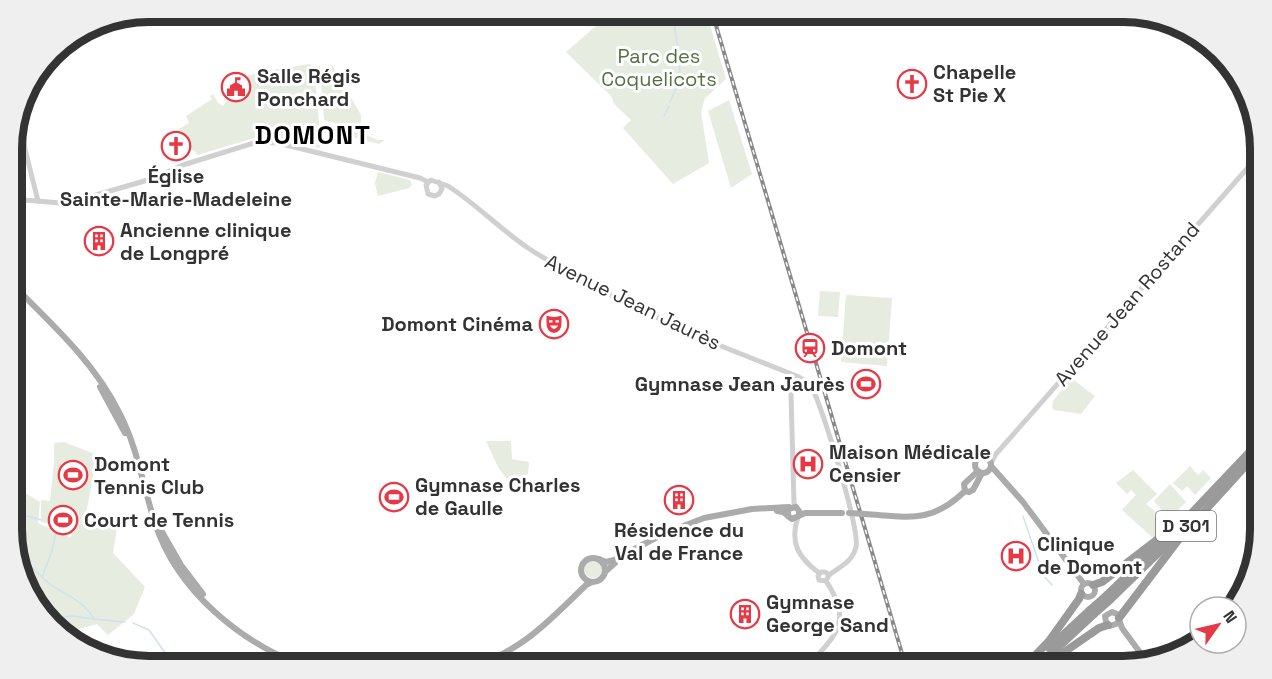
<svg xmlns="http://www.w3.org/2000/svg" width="1272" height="679" viewBox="0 0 1272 679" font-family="'Space Grotesk',sans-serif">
	<rect width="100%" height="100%" fill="#fff"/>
	<g fill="#e6ecdf">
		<polygon points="612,12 706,12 726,79 705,98 701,112 709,163 673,184 623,128 631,120 614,104 611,96 566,52"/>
		<polygon points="310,64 314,67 321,145 319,148 263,133 258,137 197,155 195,151 191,150 179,129 189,123 186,116 212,99 210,96 213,94 218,103 223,106 228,99 248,88 247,86 251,84 247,76 265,71"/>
		<polygon points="332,65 361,115 361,125 366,135 378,140 385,140 379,144 337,133 339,124 324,120 320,69"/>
		<polygon points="729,100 752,174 731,188 708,111"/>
		<polygon points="378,172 410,180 412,185 409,188 378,196 375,183"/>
		<polygon points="820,291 840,292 838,317 818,316"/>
		<polygon points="846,295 892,298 887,366 841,362"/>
		<polygon points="1071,378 1095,396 1081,414 1054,410 1052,407 1053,401"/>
		<polygon points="486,441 511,441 512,459 529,462 528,474 513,478 506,478 498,467"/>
		<polygon points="64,442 97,455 87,509 78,525 88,510 117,529 113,553 145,587 134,614 108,635 97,624 71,631 66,635 40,613 13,548 13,449 22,448 24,492 40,502 38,523 70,537 72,535 57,526 41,522 41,500 50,501 54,461 54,443"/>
		<polygon points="1190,466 1198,475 1203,470 1211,478 1195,495 1187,486 1182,491 1173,483"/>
		<polygon points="1133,470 1157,494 1146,504 1169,522 1153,538 1122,510 1136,495 1131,490 1127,494 1116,483"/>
		<polygon points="1170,484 1186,502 1169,519 1154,501"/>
		<circle cx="593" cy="569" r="9"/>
	</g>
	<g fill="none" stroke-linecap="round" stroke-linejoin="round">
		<g stroke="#cfe2ee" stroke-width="1.5">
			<polyline points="674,20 675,12"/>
			<polyline points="670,102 680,80 679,54 674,24"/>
			<polyline points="664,116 669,106"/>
			<polyline points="13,512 41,520"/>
			<polyline points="1023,516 1043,575 1052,585"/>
			<path d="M57,528l-5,23 -10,26c14,16 39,19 52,42l31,3"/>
			<polyline points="15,551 42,577"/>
			<polyline points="47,619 73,616 93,619"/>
			<polyline points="133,623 149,630 175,667"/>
			<polyline points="1075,667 1075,666"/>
		</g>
		<g stroke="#d0d0d0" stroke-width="5">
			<polyline points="18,121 38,201"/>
			<path d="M439,182l3,7 -3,5 -4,2 -7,-2 -2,-9 5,-5 17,6c28,18 52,43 80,62 22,15 148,85 168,82l5,8 98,39 11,7c11,17 50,146 46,163 -3,14 -16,20 -27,28"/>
			<polyline points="12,199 73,204 86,198 151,179 183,165 257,142 278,143 420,178 428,182"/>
			<polyline points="794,375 791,395 794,503 796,507"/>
			<polyline points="991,463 996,454 1259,155"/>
			<path d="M798,517c-9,26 1,41 21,56"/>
			<path d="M807,667c28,-32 47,-44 19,-86l3,-6 -4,-3h-4l-3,4 1,4 7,1"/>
		</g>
		<g stroke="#ababab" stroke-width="6">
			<path d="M13,285c40,40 82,78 107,129 18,35 23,73 35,109 22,68 86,120 151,144"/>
			<polyline points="100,387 125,433"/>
			<circle cx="983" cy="465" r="8"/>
			<polyline points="991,466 1023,502 1084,584"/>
			<polyline points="965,491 964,484 978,471"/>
			<polyline points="777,511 783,512 788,516"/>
			<path d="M865,514c44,3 66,10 100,-23l4,1 4,-2 9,-17"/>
			<polyline points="799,515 799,511 796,507 788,509 788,516 792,519 805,513 842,513"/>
			<polyline points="161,530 181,565 203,594"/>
			<circle cx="593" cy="570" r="12"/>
			<polyline points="599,559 606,562 614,560 663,534 704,518 752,509 789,507"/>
			<polyline points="605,572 615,563"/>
			<circle cx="1088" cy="590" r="7"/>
			<polyline points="1119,621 1116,624 1110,626 1106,622 1105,616 1112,612 1117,614 1122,628 1147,662"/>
			<polyline points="429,667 437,662 448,667"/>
			<path d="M472,667c51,-17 77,-46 114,-82l6,-3"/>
		</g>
		<g stroke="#9a9a9a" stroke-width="8">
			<polyline points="1093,585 1102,582 1162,536"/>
			<polyline points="1107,595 1186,519 1260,441"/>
			<polyline points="1110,600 1178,534"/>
			<polyline points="1119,618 1179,539 1260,450"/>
			<polyline points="1049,648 1090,610"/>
			<polyline points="1044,666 1099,628 1108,625"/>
			<polyline points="1024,667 1049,641 1079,599 1081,594"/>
			<polyline points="1037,667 1094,614"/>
		</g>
		<g stroke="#888" stroke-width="4">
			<polyline id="rail" points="712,12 906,667"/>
		</g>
		<use href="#rail" stroke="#fff" stroke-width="1.5" stroke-dasharray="4.5" stroke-linecap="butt"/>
		<polyline stroke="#ababab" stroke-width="6" points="849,513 865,514"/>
		<g stroke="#9a9a9a" stroke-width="8">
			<polyline points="1090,610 1107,595"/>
			<polyline points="1094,614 1110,600"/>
		</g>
	</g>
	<defs>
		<g id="church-ring" transform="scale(1.5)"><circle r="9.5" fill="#fff" stroke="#e63946" stroke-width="1.5"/><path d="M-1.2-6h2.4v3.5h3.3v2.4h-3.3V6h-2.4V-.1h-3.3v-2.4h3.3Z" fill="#e63946"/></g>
		<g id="civic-ring" transform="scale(1.5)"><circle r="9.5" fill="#fff" stroke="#e63946" stroke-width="1.5"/><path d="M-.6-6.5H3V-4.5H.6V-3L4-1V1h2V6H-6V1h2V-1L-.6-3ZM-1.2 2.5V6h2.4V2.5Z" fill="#e63946"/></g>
		<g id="building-ring" transform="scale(1.5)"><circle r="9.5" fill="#fff" stroke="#e63946" stroke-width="1.5"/><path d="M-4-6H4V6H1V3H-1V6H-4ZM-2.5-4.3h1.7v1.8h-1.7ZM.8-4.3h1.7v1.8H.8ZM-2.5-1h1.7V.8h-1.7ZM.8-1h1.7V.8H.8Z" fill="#e63946"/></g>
		<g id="theatre-ring" transform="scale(1.5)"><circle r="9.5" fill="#fff" stroke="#e63946" stroke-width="1.5"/><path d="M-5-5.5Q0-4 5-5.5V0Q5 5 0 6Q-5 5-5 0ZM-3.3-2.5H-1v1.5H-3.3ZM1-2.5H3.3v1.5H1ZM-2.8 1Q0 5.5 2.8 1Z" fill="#e63946"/></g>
		<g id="station-ring" transform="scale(1.5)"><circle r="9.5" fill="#fff" stroke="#e63946" stroke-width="1.5"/><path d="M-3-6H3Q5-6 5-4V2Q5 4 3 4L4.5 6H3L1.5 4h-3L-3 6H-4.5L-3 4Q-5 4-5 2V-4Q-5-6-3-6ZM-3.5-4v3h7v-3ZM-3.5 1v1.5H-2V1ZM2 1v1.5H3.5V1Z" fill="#e63946"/></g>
		<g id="stadium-ring" transform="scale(1.5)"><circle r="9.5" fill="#fff" stroke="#e63946" stroke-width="1.5"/><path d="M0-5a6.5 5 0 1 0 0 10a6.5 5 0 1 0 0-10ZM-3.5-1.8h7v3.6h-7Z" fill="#e63946"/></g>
		<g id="hospital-ring" transform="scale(1.5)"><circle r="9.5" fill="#fff" stroke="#e63946" stroke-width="1.5"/><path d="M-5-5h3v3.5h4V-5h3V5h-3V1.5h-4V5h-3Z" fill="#e63946"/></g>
	</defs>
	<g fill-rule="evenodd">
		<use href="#church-ring" x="912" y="84"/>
		<use href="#civic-ring" x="236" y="87"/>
		<use href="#church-ring" x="176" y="146"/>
		<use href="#building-ring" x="99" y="241"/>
		<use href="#theatre-ring" x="554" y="324"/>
		<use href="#station-ring" x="810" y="348"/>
		<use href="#stadium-ring" x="866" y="384"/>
		<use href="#hospital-ring" x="808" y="464"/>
		<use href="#stadium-ring" x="73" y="475"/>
		<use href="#stadium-ring" x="394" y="497"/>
		<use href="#building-ring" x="679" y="500"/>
		<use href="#stadium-ring" x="63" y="520"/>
		<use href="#hospital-ring" x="1016" y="556"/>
		<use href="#building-ring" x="745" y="614"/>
	</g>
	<g text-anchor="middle" stroke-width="6" stroke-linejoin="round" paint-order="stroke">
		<rect fill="#fff" stroke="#707070" stroke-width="1.5" x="1156" y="511" width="60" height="30" rx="4.5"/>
		<g font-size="18" font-weight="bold" fill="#333">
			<text x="1186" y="532">D 301</text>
		</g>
		<g font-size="20" fill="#56703f" stroke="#fff">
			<text x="659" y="63">Parc des<tspan x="659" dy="23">Coquelicots</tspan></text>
		</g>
		<g font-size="20" font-weight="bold" fill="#333" stroke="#fff" text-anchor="start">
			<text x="933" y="79">Chapelle<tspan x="933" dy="23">St Pie X</tspan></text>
			<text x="257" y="83">Salle Régis<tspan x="257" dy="23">Ponchard</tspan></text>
			<text x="176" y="183" text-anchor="middle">Église<tspan x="176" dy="23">Sainte-Marie-Madeleine</tspan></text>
			<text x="120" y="237">Ancienne clinique<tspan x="120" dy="23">de Longpré</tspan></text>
			<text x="533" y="331" text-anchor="end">Domont Cinéma</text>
			<text x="831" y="355">Domont</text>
			<text x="845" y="391" text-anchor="end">Gymnase Jean Jaurès</text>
			<text x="829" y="459">Maison Médicale<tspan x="829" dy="23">Censier</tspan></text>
			<text x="94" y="471">Domont<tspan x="94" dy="23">Tennis Club</tspan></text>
			<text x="415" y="492">Gymnase Charles<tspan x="415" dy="23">de Gaulle</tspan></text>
			<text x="84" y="527">Court de Tennis</text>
			<text x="679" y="537" text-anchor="middle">Résidence du<tspan x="679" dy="23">Val de France</tspan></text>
			<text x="1037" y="551">Clinique<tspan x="1037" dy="23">de Domont</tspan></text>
			<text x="766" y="609">Gymnase<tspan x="766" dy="23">George Sand</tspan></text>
		</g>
		<g font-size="20" fill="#333" stroke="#fff">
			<text transform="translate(633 302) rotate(26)" y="7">Avenue Jean Jaurès</text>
			<text transform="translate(1127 304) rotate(-49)" y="7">Avenue Jean Rostand</text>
		</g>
		<g font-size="26" font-weight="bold" letter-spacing="1.5" fill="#000" stroke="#fff">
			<text x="313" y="144">DOMONT</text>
		</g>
	</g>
	<path d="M0 0H1272V679H0ZM149 22H1123A127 127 0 0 1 1250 149V529A127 127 0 0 1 1123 656H149A127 127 0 0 1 22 529V149A127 127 0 0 1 149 22Z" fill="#efefef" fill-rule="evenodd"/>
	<path fill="none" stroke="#333" stroke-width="8" d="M149 22H1123A127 127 0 0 1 1250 149V529A127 127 0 0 1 1123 656H149A127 127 0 0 1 22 529V149A127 127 0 0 1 149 22Z"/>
	<g transform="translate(1218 625) rotate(56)"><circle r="28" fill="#ffffff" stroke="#adadad" stroke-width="1.5"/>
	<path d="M0-4.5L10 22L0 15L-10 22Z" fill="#e63946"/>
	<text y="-9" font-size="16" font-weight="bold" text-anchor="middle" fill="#333333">N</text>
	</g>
</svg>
